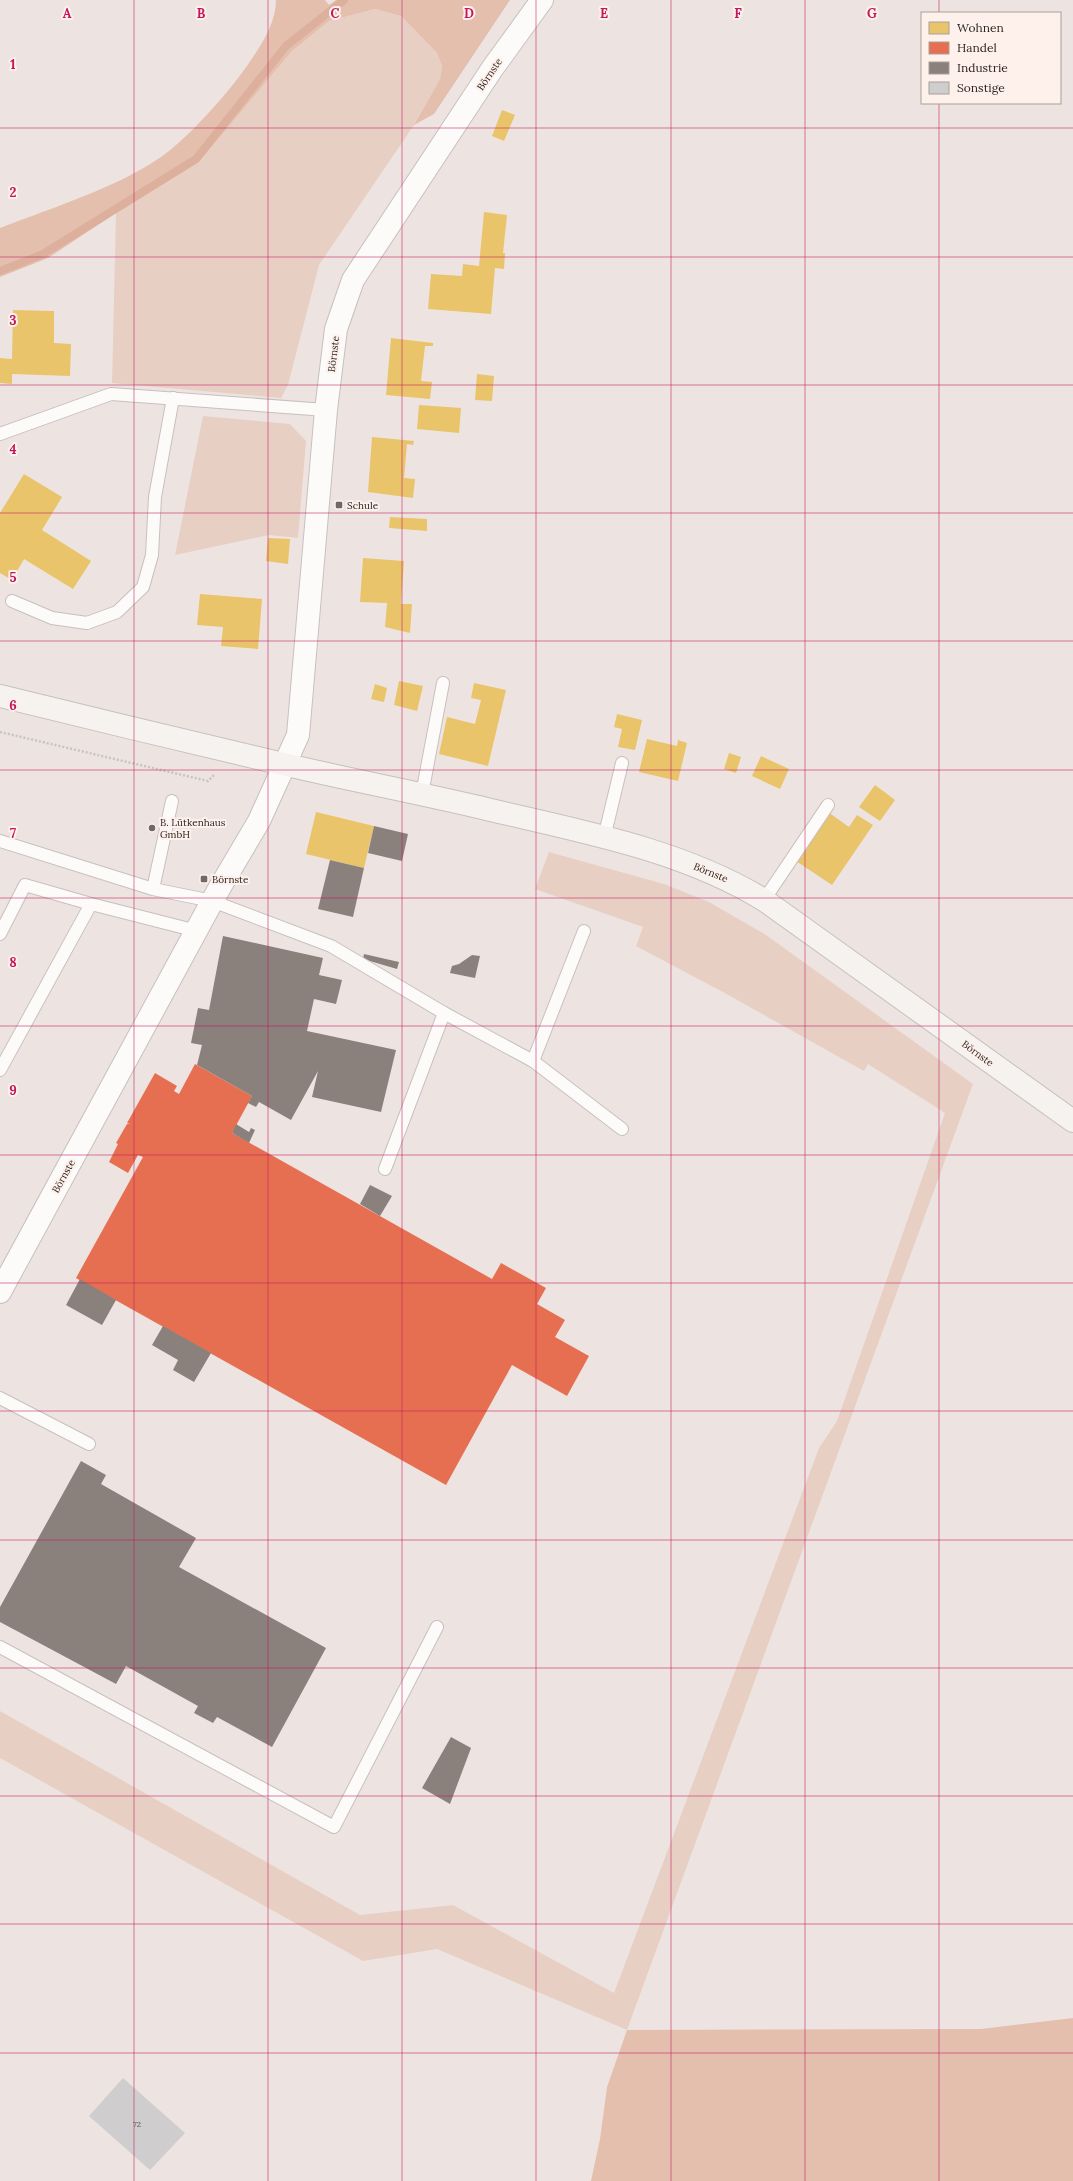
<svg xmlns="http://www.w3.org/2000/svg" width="1073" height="2181" viewBox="0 0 1073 2181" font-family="Lora,serif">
	<rect width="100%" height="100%" fill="#ede4e1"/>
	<g fill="#e8cfc4">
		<polygon points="375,9 401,16 437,53 442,66 440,79 414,125 319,265 288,385 281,398 112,383 116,213 199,162 292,51 329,21"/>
		<polygon points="203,416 290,424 306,441 298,538 269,535 175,555"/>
		<polygon points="549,852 664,884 709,902 766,935 973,1084 627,2030 437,1949 363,1961 0,1758 0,1711 360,1915 453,1905 614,1993 819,1448 837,1421 945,1113 868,1064 864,1071 721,991 636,946 643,927 535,889"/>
	</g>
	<g fill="#e4bfae">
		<path d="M276,0h49l4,5 7,-5h174l-76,114 -20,11 26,-46 2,-13 -5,-13 -36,-37 -26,-7 -46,12 -37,30 -93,111 -83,51 -68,45 -48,19v-49c51,-20 126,-43 169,-77 27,-22 58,-57 78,-85 13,-19 29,-42 29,-66z"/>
		<polygon points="1073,2018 1073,2181 591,2181 600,2139 607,2087 627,2030 981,2029"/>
	</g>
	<g fill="#e9c46a">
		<polygon points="502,110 515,115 504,141 492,136"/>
		<polygon points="484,212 507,215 503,253 505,253 504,269 495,268 491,314 428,309 431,274 462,276 463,264 479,266"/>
		<polygon points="13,310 54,311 54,343 71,344 70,376 12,374 12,384 0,383 0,358 12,359"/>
		<polygon points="391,338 433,343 433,346 425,346 421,381 432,382 430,399 386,395"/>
		<polygon points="477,374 494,376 492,401 475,400"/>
		<polygon points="419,405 461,408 459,433 417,429"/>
		<polygon points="372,437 414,441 413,445 407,444 404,478 415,479 413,498 368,492"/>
		<polygon points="24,474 62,497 42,530 91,561 73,589 24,559 12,580 0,573 0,513"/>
		<polygon points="390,517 427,519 427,531 389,528"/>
		<polygon points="268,538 290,539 288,564 266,561"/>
		<polygon points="363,558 404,561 401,604 412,604 410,633 385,627 387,603 360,602"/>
		<polygon points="200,594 262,599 258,649 221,646 223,627 197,625"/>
		<polygon points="399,681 423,686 417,711 394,705"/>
		<polygon points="474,683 506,690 488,766 439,754 447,717 475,724 481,700 471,698"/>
		<polygon points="375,684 387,688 384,702 371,699"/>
		<polygon points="617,714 642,720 635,750 618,747 622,729 614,727"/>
		<polygon points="647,739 677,746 678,740 687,743 678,781 639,772"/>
		<polygon points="729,753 741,757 736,773 724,769"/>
		<polygon points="761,756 789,769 780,789 752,776"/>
		<polygon points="875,785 895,800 880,821 859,807"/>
		<polygon points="316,812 374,826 364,868 306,854"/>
		<polygon points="828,812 849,827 857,815 873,825 832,885 796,861"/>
	</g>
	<polygon fill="#e76f51" points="195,1064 252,1096 232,1133 492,1279 501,1263 546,1288 537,1304 565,1320 555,1337 589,1356 567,1396 512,1365 446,1485 76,1278 143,1157 138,1155 128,1173 109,1162 118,1144 116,1143 127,1124 130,1124 127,1123 155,1073 177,1086 174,1091 179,1094"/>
	<g fill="#8a817c">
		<polygon points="374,826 408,834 402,861 368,853"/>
		<polygon points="330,860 364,868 353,917 318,909"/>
		<polygon points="223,936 323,958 319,975 342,980 336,1004 314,999 307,1031 396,1050 381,1112 312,1097 318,1071 291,1120 259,1102 256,1107 248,1103 252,1096 197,1065 202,1045 191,1043 198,1008 209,1010"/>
		<polygon points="364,954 399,962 397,969 363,959"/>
		<polygon points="472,955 480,956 475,978 450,973 452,966 459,964"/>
		<polygon points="236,1124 249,1132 251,1128 255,1130 249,1143 232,1133"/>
		<polygon points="370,1185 392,1196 380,1216 360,1204"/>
		<polygon points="80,1279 116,1300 102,1325 66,1305"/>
		<polygon points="163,1326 211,1353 194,1382 173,1370 178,1360 152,1345"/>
		<polygon points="81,1461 106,1475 101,1484 196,1538 179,1567 326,1648 272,1747 217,1717 213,1723 194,1713 198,1706 126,1666 116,1684 0,1622 0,1607"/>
		<polygon points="451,1737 471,1748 450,1804 422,1788"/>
	</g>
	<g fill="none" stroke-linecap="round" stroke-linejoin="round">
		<polyline stroke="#dcb09c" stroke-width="8" points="0,271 43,254 196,159 286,46 344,0"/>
	</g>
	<polygon fill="#cfcdcd" points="123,2078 185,2133 150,2170 89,2116"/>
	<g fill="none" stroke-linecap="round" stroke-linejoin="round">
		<g stroke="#c7c0bd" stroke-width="14">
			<g id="lane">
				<polyline points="0,434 111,394 326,410"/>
				<polyline points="12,601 52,618 87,623 117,612 143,587 152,555 155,497 173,398"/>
				<polyline points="422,794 443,683"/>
				<polyline points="604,838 622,763"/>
				<polyline points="0,841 153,889 212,901 331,946 444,1013 385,1169"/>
				<polyline points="153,889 172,801"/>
				<polyline points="764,900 828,805"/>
				<polyline points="0,934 25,885 91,904"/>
				<polyline points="444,1013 533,1061 622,1129"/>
				<polyline points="533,1061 584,931"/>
				<polyline points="0,1070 91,904 197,931"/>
				<polyline points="0,1398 89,1444"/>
				<polyline points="0,1647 334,1827 437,1627"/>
			</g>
		</g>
		<g stroke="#c7c0bd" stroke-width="24">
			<polyline id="street" points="0,1292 220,887 259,821 298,735 326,410 336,329 353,280 492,69 542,0"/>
		</g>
		<g stroke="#c7c0bd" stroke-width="24">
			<path id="secondary" d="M0,696c94,23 189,46 283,68 63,15 127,27 191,42 98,24 203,41 290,94l309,221"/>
		</g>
		<polyline stroke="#c7c4c1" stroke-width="2.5" stroke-dasharray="2 2" stroke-linecap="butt" points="0,732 208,781 215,774"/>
		<use href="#lane" stroke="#fcfbfa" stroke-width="12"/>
		<use href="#street" stroke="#fcfbfa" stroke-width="22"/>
		<use href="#secondary" stroke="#f6f2ef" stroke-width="22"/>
	</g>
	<path fill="none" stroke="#c2185b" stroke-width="1" stroke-opacity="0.55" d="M134,0v2181M268,0v2181M402,0v2181M536,0v2181M671,0v2181M805,0v2181M939,0v13M939,103v2078M0,128h1073M0,257h1073M0,385h1073M0,513h1073M0,641h1073M0,770h1073M0,898h1073M0,1026h1073M0,1155h1073M0,1283h1073M0,1411h1073M0,1540h1073M0,1668h1073M0,1796h1073M0,1924h1073M0,2053h1073"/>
	<g fill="#706866" stroke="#fef0ea" stroke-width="1.5">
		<rect x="335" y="501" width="8" height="8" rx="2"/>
		<circle cx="152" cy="828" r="4"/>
		<rect x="200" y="875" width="8" height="8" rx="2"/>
	</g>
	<g text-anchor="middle" stroke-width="4" stroke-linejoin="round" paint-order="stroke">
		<g font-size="8" fill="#575250">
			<text x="137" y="2127">72</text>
		</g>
		<g font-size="10" fill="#2c2623" stroke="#fef0ea">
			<text transform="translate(489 74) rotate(-56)" y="4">Börnste</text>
			<text transform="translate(333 354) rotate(-83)" y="4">Börnste</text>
			<text transform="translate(711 872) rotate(22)" y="4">Börnste</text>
			<text transform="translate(978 1053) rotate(36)" y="4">Börnste</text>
			<text transform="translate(63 1176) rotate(-61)" y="4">Börnste</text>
		</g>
		<g font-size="10" fill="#2c2623" stroke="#fef0ea" text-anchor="start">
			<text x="347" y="509">Schule</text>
			<text x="160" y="826">B. Lütkenhaus<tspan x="160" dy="12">GmbH</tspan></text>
			<text x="212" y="883">Börnste</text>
		</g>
	</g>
	<g font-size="13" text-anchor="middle" font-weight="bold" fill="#c2185b" stroke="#fef0ea" stroke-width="4" stroke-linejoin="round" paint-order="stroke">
		<text x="67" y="18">A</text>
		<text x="201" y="18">B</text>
		<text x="335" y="18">C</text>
		<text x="469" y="18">D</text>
		<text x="604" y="18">E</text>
		<text x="738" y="18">F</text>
		<text x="872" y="18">G</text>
		<text x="13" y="69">1</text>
		<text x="13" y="197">2</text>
		<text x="13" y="325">3</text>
		<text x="13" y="454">4</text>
		<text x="13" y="582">5</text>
		<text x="13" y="710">6</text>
		<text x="13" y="838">7</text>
		<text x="13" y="967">8</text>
		<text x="13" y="1095">9</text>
	</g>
	<rect x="921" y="12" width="140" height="92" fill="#fef0ea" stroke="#aa9f9a"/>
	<rect x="929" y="22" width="20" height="12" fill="#e9c46a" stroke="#aa9f9a"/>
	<text x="957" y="32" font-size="12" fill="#2c2623">Wohnen</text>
	<rect x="929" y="42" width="20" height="12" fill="#e76f51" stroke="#aa9f9a"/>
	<text x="957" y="52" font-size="12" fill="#2c2623">Handel</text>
	<rect x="929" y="62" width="20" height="12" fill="#8a817c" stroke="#aa9f9a"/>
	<text x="957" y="72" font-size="12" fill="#2c2623">Industrie</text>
	<rect x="929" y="82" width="20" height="12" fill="#cfcdcd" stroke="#aa9f9a"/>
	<text x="957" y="92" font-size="12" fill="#2c2623">Sonstige</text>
</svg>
